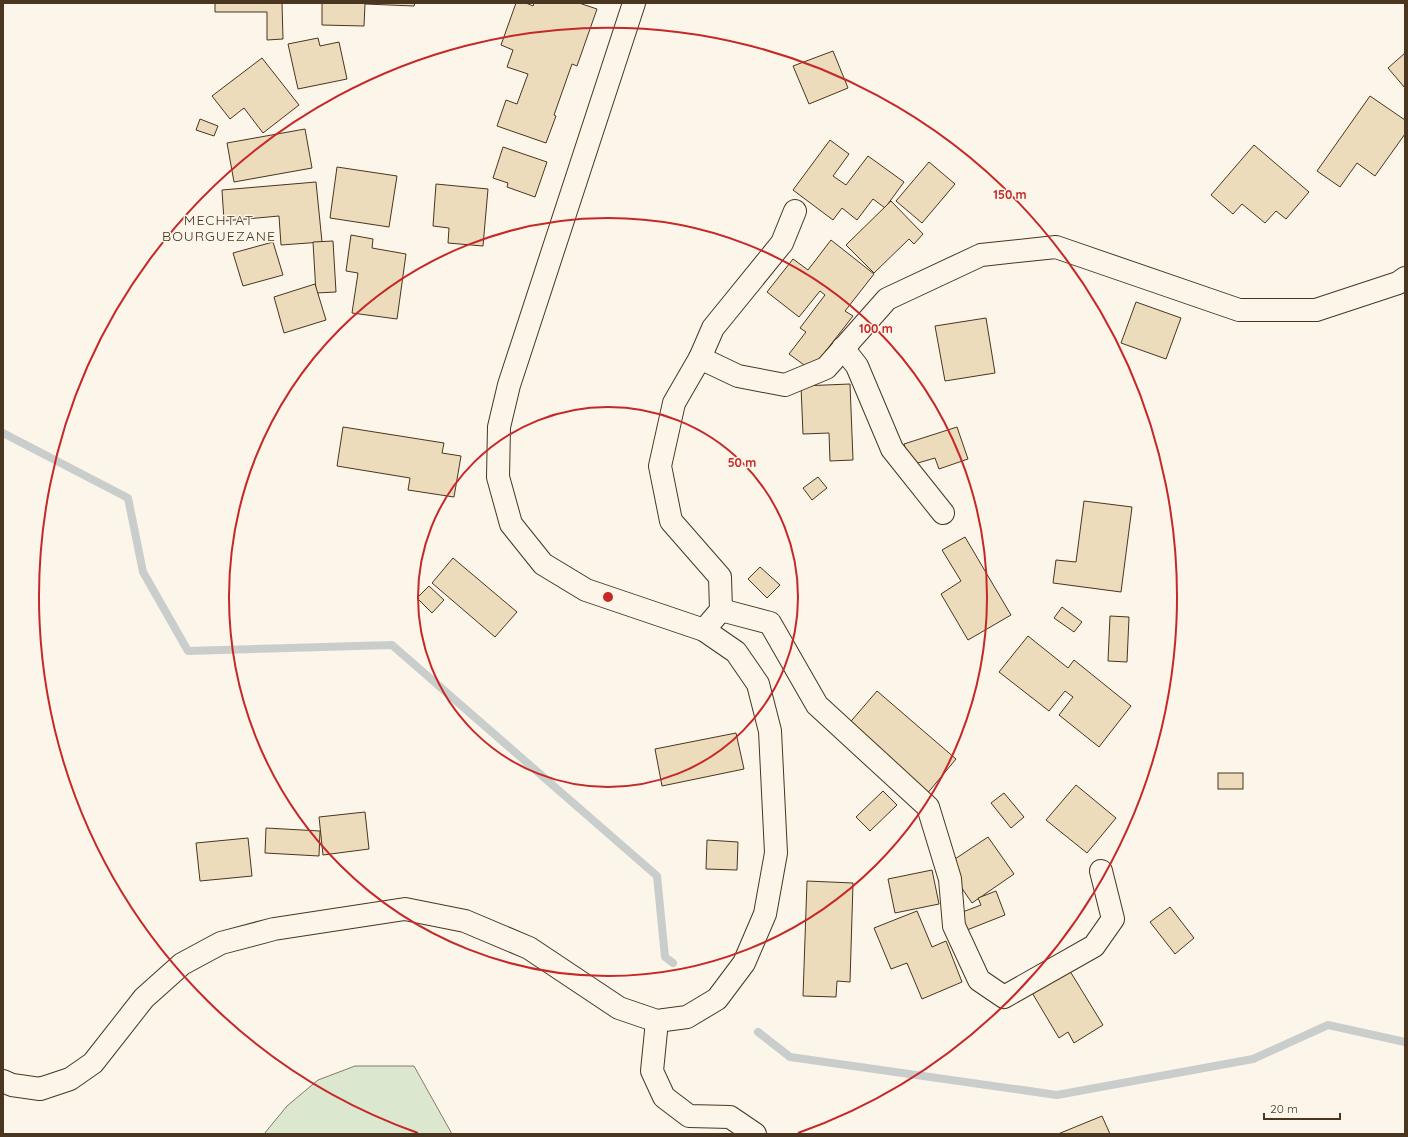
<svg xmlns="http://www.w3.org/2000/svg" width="1408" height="1137" viewBox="0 0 1408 1137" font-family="Quicksand,sans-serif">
	<rect width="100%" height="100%" fill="#fbf6e9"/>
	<polygon fill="#dce7d0" stroke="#887966" points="355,1066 414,1066 452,1134 264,1134 287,1106 318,1080"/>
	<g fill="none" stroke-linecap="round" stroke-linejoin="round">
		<g stroke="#c9cecd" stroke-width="8">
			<polyline points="3,433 128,498 143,572 188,651 392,645 657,876 665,957 673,963"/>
			<polyline points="758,1032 790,1057 1057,1095 1253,1059 1328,1025 1405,1042"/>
		</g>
	</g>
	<g fill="#ecdcbc" stroke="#4a3520">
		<polygon points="215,3 308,3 282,3 283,39 267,40 267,12 215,12"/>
		<polygon points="322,3 415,3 414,6 365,4 364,26 322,25"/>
		<polygon points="516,3 526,3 533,6 534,3 579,3 597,9 577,66 572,64 554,115 556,116 546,143 497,126 506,100 517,104 528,74 507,67 513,50 501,45"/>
		<polygon points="318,38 320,46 339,42 347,79 298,89 288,44"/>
		<polygon points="833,51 848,88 809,104 793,66"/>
		<polygon points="1405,53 1405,88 1388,68"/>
		<polygon points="262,58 299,105 263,133 244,108 230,119 212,96"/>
		<polygon points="1370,96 1405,120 1405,134 1375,176 1357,163 1340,187 1317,171"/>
		<polygon points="200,119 218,126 214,136 196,130"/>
		<polygon points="305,129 312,168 234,182 227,143"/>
		<polygon points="830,140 849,154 833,176 846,185 868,156 904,182 885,208 873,199 857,220 842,208 833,220 793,190"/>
		<polygon points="1254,145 1309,192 1286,219 1276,211 1265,223 1242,204 1233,214 1211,195"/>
		<polygon points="503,147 547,162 535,197 507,187 508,183 493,178"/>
		<polygon points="929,162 955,184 922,223 896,201"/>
		<polygon points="337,167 397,176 389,227 330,218"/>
		<polygon points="316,182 322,242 281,245 279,216 224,221 222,190"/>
		<polygon points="436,184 488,189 483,246 448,243 449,228 433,226"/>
		<polygon points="891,201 923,234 914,244 909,239 874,273 846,245"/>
		<polygon points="351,235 373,239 372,248 406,254 397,319 352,313 358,273 346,271"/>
		<polygon points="831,240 874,274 845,311 853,316 811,370 789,354 806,332 800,328 825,295 820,291 799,317 767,292 793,259 808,270"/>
		<polygon points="333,241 336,292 316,293 313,242"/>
		<polygon points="273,242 283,275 243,286 233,253"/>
		<polygon points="315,284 326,320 284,333 274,297"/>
		<polygon points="1136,302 1181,318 1166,359 1121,343"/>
		<polygon points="986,318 995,373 945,381 935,326"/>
		<polygon points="850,384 853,460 830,461 829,433 803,434 801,386"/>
		<polygon points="343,427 444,443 442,453 461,456 454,497 408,490 410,478 337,466"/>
		<polygon points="957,427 968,459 939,469 935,458 911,465 904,444"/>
		<polygon points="818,477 827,488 812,500 803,488"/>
		<polygon points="1084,501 1132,507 1121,592 1053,583 1056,560 1076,562"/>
		<polygon points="965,537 1011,615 968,640 941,594 961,581 942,550"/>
		<polygon points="453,558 517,612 495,637 432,583"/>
		<polygon points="760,567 780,585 767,598 748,579"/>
		<polygon points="429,586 444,600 432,613 417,598"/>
		<polygon points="1062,607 1082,622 1074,632 1054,618"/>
		<polygon points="1110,616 1129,617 1127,662 1108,661"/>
		<polygon points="1028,636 1068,668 1074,660 1131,706 1099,747 1059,715 1073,697 1065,691 1049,711 999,672"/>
		<polygon points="877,691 956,759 926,795 846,727"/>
		<polygon points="736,733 744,769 662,786 655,749"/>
		<rect x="1218" y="773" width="25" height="16"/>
		<polygon points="1076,785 1116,818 1087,853 1046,820"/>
		<polygon points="883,791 897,805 870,831 856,817"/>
		<polygon points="1004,793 1024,817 1011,828 991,803"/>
		<polygon points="365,812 369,849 323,855 319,817"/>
		<polygon points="266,828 320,831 319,856 265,853"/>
		<polygon points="988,837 1014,874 972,903 946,865"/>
		<polygon points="248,838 252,876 200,881 196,843"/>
		<polygon points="707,840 738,842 737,870 706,869"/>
		<polygon points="932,870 939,904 895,913 888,879"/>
		<polygon points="807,881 853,883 850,982 837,981 836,997 803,996"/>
		<polygon points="996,891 1005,915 967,930 960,913 981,905 978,898"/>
		<polygon points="1170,907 1194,938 1175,954 1150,922"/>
		<polygon points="917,911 932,947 946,941 962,982 922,999 907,963 891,969 874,928"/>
		<polygon points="1068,968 1103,1025 1074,1043 1068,1032 1059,1038 1031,991"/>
		<polygon points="1102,1116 1110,1134 1058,1134"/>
	</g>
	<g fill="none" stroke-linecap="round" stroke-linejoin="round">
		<g stroke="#4a3520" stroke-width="24">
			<g id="minor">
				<polyline points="843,348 857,366 892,449 943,513"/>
				<polyline points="700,358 713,328 782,243 795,211"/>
				<polyline points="721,610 770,623 817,705 928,807 950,879 954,926 979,980 1004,997 1094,946 1113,919 1101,871"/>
				<polyline points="704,630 721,610 720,577 671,521 660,466 674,403 700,358 738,376 785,385 826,368 887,299 981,255 1056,247 1239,310 1316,310 1398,283 1405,278"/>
				<polyline points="657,1021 652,1071 664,1097 689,1116 730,1117 755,1134"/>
			</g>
		</g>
		<g stroke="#4a3520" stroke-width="24">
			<polyline id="secondary" points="3,1081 12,1085 40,1089 70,1079 93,1063 144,998 182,964 221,943 274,929 405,909 465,921 529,948 619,1008 657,1021 687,1017 717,999 744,963 765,914 776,853 770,731 758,684 736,652 704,630 586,590 543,564 511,524 498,477 499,427 509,385 634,3"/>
		</g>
		<use href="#minor" stroke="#fbf6e9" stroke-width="22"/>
		<use href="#secondary" stroke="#fbf6e9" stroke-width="22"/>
	</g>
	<g fill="none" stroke="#c62828" stroke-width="2">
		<circle cx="608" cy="597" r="190"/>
		<circle cx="608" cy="597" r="379"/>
		<path d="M418 1133A569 569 0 1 1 798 1133"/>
	</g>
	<g text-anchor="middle" stroke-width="3" stroke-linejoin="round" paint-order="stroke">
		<g font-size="14" letter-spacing="1" fill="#4a3520" stroke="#fbf6e9">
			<text x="219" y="225">MECHTAT<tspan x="219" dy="16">BOURGUEZANE</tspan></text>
		</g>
	</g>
	<circle cx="608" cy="597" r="6" fill="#c62828" stroke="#fbf6e9" stroke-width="2"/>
	<g font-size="12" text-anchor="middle" font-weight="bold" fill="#c62828" stroke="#fbf6e9" stroke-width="3" stroke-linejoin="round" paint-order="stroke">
		<text x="1010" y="199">150 m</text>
		<text x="876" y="333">100 m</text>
		<text x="742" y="467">50 m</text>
	</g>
	<rect width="1408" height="1137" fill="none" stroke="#4a3520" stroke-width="8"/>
	<path d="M1264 1113v6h76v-6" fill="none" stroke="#4a3520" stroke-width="2"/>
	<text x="1270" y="1113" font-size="12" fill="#4a3520" stroke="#fbf6e9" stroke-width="3" paint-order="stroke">20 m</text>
</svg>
